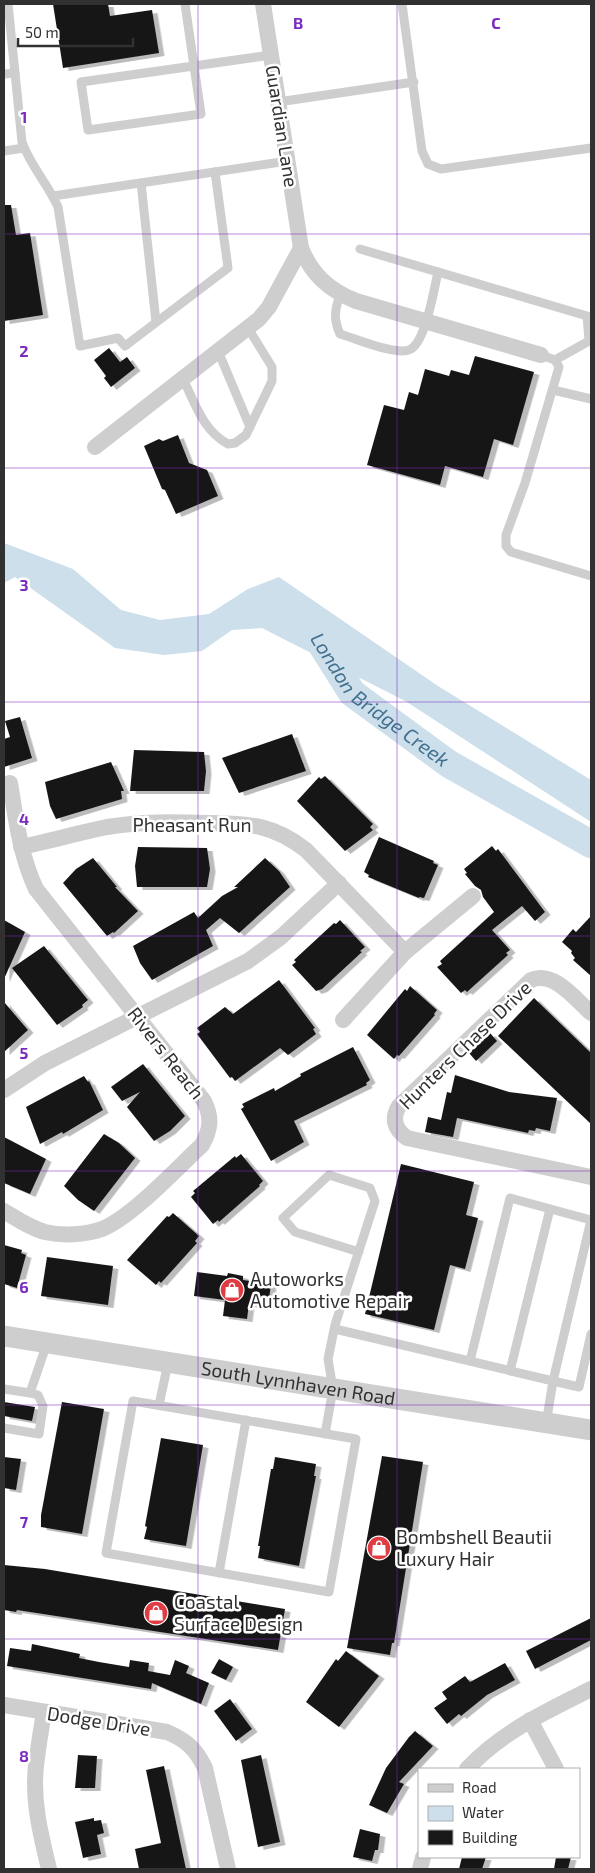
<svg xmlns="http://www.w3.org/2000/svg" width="595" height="1873" viewBox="0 0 595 1873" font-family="'Exo 2',sans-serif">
	<defs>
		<filter id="shadow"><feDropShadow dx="5.5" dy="3" stdDeviation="0" flood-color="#0004"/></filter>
	</defs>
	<rect width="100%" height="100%" fill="#fff"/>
	<polygon fill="#cddfeb" points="4,543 73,569 121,610 160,620 209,614 248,589 279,577 438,686 591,780 591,822 407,702 262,628 232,630 202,651 164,655 115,648 15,577 4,583"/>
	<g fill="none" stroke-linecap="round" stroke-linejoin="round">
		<path stroke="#cddfeb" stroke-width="28" id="s1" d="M315,634l37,59 97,71 142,80"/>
	</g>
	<g fill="#181818" filter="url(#shadow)">
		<polygon points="53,4 108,4 110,16 152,10 159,53 63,68"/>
		<polygon points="4,205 11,205 16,235 30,233 43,315 4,321"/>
		<polygon points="109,348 120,362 127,357 135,368 111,387 104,378 106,376 94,360"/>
		<polygon points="475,356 534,372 513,445 494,439 483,477 445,466 440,485 367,465 384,405 404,410 409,392 418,395 425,369 449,376 451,370 469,375"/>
		<polygon points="178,435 189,463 207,470 218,496 176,514 165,490 162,489 144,446 159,439 163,441"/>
		<polygon points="20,717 32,758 4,767 4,739 10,737 5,721"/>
		<polygon points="292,734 306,771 239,793 222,758"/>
		<polygon points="134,750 204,752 206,771 204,791 130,791"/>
		<polygon points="111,762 124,791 121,791 122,799 56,819 50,806 45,782"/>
		<polygon points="325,776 373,824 370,827 373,830 345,851 297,801 319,777 321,779"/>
		<polygon points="379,837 434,861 433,863 438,865 424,898 419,897 419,898 368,877 369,875 364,872"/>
		<polygon points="492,846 496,851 498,849 545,912 535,921 522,906 492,930 510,950 506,953 508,955 467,992 465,990 461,993 437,967 442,964 440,961 494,912 483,897 481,890 475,886 465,874 467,873 464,869"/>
		<polygon points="138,847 207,848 210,869 207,887 137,887 135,866"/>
		<polygon points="93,858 117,887 115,887 138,911 114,933 113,932 107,936 63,883 76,869"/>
		<polygon points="265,858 279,871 290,887 239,933 220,918 206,930 213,946 152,980 140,963 133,946 194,912 198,918 222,896 238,887 234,887"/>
		<polygon points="591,916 591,976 573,960 575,958 571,953 572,951 562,942 573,929 576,932"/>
		<polygon points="4,920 25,932 4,979"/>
		<polygon points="340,920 365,947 360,951 362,952 322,989 316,991 292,965 296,962 294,960 334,923 336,924"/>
		<polygon points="44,946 88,1000 82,1005 83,1007 57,1025 12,968"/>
		<polygon points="279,980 315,1028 313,1029 316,1034 288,1055 280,1048 235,1081 232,1077 230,1078 197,1034 200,1032 197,1028 225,1007 233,1014"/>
		<polygon points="410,986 437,1010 434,1014 435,1015 399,1056 397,1055 394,1059 367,1035 405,989 407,991"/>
		<polygon points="534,998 591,1053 591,1124 498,1036"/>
		<polygon points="4,1002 28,1030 4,1052"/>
		<polygon points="490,1033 497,1041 476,1061 469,1053"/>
		<polygon points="353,1047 370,1080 366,1083 367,1085 294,1121 304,1142 271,1161 241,1109 244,1107 242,1104 274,1088 275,1091 301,1076 300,1074"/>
		<polygon points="143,1064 185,1116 170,1131 154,1141 127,1107 140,1092 122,1101 111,1087"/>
		<polygon points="455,1075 509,1092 557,1098 550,1131 536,1128 535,1131 529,1130 528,1133 457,1118 453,1137 425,1132 428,1117 441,1120 447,1092 451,1093"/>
		<polygon points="84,1076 88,1082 89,1081 103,1110 63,1134 62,1132 40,1144 26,1107"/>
		<polygon points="104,1134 119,1143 135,1158 94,1211 78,1200 64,1186"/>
		<polygon points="4,1137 46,1159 30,1194 4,1183"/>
		<polygon points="241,1154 263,1181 259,1185 260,1186 219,1222 218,1220 213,1224 191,1197 195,1193 193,1191 235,1156 236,1158"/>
		<polygon points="401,1164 474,1182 466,1215 478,1218 465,1269 450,1265 434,1330 365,1314"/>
		<polygon points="173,1213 199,1236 195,1241 197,1243 161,1283 159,1281 156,1285 127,1260 167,1216 169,1217"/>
		<polygon points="4,1245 22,1250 21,1253 26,1255 17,1288 4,1284"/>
		<polygon points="47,1257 113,1266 108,1305 41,1296"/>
		<polygon points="197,1272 227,1276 228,1273 243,1276 243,1280 271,1284 268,1307 249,1304 247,1319 223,1316 225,1300 194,1296"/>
		<polygon points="4,1402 35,1407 32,1421 4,1416"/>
		<polygon points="62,1402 104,1409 82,1534 41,1527 41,1515"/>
		<polygon points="161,1438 203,1445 186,1546 144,1539 147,1527 145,1526"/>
		<polygon points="382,1456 423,1462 394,1643 392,1643 390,1655 347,1648"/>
		<polygon points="4,1457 21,1459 16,1490 4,1488"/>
		<polygon points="275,1457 316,1464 314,1476 316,1476 299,1566 258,1558 260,1546 258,1546 271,1469 273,1469"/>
		<polygon points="4,1565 45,1569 285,1609 278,1650 17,1610 16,1612 4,1610"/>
		<polygon points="591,1618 591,1640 535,1669 526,1651"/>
		<polygon points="32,1644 80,1654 79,1658 99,1662 129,1667 130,1660 149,1663 148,1671 170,1675 175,1660 189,1666 186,1673 209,1683 201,1704 152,1683 151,1689 7,1666 10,1648 31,1651"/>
		<polygon points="346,1651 379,1676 339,1727 306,1702 336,1659 338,1661"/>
		<polygon points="219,1659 233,1667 226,1680 211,1673"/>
		<polygon points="505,1663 515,1680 487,1695 461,1716 459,1714 447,1724 434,1708 447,1699 442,1692 465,1676 470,1682"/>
		<polygon points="230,1699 252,1729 236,1741 214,1711"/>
		<polygon points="415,1731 433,1746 399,1782 404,1784 387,1813 369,1805 386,1768 409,1737"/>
		<polygon points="78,1755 97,1756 95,1788 75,1788"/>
		<polygon points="261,1755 280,1842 258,1847 241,1760"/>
		<polygon points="164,1766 186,1869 139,1869 135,1849 161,1843 146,1770"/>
		<polygon points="94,1818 94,1821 101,1820 104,1833 97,1835 101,1854 83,1858 75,1822"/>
		<polygon points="360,1829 380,1834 378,1850 375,1850 372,1861 353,1857"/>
		<polygon points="462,1857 486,1857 482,1869 459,1869"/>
		<polygon points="556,1857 571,1857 568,1869 554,1869"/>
	</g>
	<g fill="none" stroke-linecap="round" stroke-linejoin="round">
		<g stroke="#cecece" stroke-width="9">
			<path d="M8,4l14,138c9,25 26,42 36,65l22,139 38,-8 7,8 103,-78 -13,-96"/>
			<polyline points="185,4 201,114 88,130 81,82 271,55"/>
			<polyline points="402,4 422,151 428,164 441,169 591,148"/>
			<polyline points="4,74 15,73"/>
			<polyline points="278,102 414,82"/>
			<polyline points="4,151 24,148"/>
			<polyline points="141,183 156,322"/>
			<polyline points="53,196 288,161"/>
			<polyline points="360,249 587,316 589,341 555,360"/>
			<path d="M340,295c-5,14 -7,24 0,39 15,4 58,23 71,15 15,-9 23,-60 27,-77"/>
			<polyline points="218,351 250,427"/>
			<polyline points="541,355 555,360 559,367 525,483 506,535 506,546 511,552 591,576"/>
			<path d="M183,379c12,24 20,52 45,65l7,-1 11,-8 26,-54v-14l-24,-39"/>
			<polyline points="553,390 591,399"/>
			<polyline points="591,1220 553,1381 579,1387 591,1334"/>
			<polyline points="335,1329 553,1381 546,1424"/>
			<polyline points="470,1361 510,1198 591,1220"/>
			<polyline points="510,1371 550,1209"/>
			<polyline points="4,1389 30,1393 47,1343"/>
			<polygon points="133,1401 356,1439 329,1592 106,1553"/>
			<polyline points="159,1405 168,1363"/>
			<polyline points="4,1428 39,1434 43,1406 38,1395 30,1393"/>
			<polyline points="325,1434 333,1389 328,1359 335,1325 375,1201 370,1188 329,1175 283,1218 295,1232 359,1252"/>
			<polyline points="219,1573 246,1420"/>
		</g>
		<g stroke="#cecece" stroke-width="16">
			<path d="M263,4l38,244c11,27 28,42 55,53l185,54"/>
			<polyline points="95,447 259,319 269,307 301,248"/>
			<path d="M21,847c29,-6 57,-14 86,-20 34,-6 68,-5 103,-4 40,1 63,1 96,27l99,102"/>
			<path d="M591,1013c-15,-13 -37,-43 -60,-33l-132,126c-8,13 -4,24 8,32l184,39"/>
			<polyline points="343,1020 405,952 473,896"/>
			<polyline points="4,1090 45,1063 248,961 281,937 339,883"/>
			<path d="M4,1211c13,8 26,17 41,21 18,4 40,3 57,-3 30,-12 75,-61 100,-84 9,-16 10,-28 2,-44l-168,-212c-16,-34 -20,-70 -26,-106"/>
			<path d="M4,1705l163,27c19,8 29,17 38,36l23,101"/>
			<path d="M44,1712c-3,18 -6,36 -8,54 -4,35 5,70 13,103"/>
			<polyline points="530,1720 556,1769"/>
			<path d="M467,1769c34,-37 80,-58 124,-80"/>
			<polyline points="420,1869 423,1857"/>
		</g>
		<path stroke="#cecece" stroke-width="21" id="s2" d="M4,1336l587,94"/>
	</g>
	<path fill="none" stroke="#7b2cbf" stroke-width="1" stroke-opacity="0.55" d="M198,4v1865M397,4v1865M4,234h587M4,468h587M4,702h587M4,936h587M4,1171h587M4,1405h587M4,1639h587"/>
	<defs>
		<g id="shop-disc" transform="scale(1.25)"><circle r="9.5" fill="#df3c44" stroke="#fff"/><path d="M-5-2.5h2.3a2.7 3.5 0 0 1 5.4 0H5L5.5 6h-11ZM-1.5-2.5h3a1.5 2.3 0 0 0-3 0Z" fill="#fff"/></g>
	</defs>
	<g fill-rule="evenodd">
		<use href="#shop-disc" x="232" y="1290"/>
		<use href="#shop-disc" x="379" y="1548"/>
		<use href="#shop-disc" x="156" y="1613"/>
	</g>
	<g text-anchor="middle" stroke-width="5" stroke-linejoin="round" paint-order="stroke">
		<g font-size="19" fill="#313131" stroke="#fff">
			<text transform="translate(282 126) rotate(81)" y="7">Guardian Lane</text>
			<text x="192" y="832">Pheasant Run</text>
			<text transform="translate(465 1045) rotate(-44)" y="7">Hunters Chase Drive</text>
			<text transform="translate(166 1053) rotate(52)" y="7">Rivers Reach</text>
			<text dy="7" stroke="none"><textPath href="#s2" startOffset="298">South Lynnhaven Road</textPath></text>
			<text transform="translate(99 1721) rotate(9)" y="7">Dodge Drive</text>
		</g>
		<g font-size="19" fill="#313131" stroke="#fff" text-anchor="start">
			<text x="250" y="1286">Autoworks<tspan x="250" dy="22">Automotive Repair</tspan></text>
			<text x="396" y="1544">Bombshell Beautii<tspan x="396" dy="22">Luxury Hair</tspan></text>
			<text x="174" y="1609">Coastal<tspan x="174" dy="22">Surface Design</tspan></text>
		</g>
		<g font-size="20" font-style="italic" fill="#417090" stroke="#fff">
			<text dy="7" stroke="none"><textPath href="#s1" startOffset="94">London Bridge Creek</textPath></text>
		</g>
	</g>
	<g font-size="16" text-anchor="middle" font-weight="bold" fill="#7b2cbf" stroke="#fff" stroke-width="5" stroke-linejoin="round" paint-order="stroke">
		<text x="298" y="29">B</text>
		<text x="496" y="29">C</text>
		<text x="24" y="123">1</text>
		<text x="24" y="357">2</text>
		<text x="24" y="591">3</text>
		<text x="24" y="825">4</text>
		<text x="24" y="1059">5</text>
		<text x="24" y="1293">6</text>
		<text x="24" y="1528">7</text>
		<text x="24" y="1762">8</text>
	</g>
	<rect width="595" height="1873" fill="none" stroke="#313131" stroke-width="10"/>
	<rect x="418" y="1768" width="162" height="90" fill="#ffffff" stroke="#adadad"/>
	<rect x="428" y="1784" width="25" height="8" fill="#cecece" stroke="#adadad"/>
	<text x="462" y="1793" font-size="15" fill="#313131">Road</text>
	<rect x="428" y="1806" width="25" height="15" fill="#cddfeb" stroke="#adadad"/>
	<text x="462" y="1818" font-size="15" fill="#313131">Water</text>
	<rect x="428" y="1830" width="25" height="15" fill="#181818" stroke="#adadad"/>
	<text x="462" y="1843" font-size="15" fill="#313131">Building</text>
	<path d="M18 38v8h115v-8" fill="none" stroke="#313131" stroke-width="2.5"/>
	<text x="25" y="38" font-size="15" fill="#313131" stroke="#ffffff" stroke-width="4" paint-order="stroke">50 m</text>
</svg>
